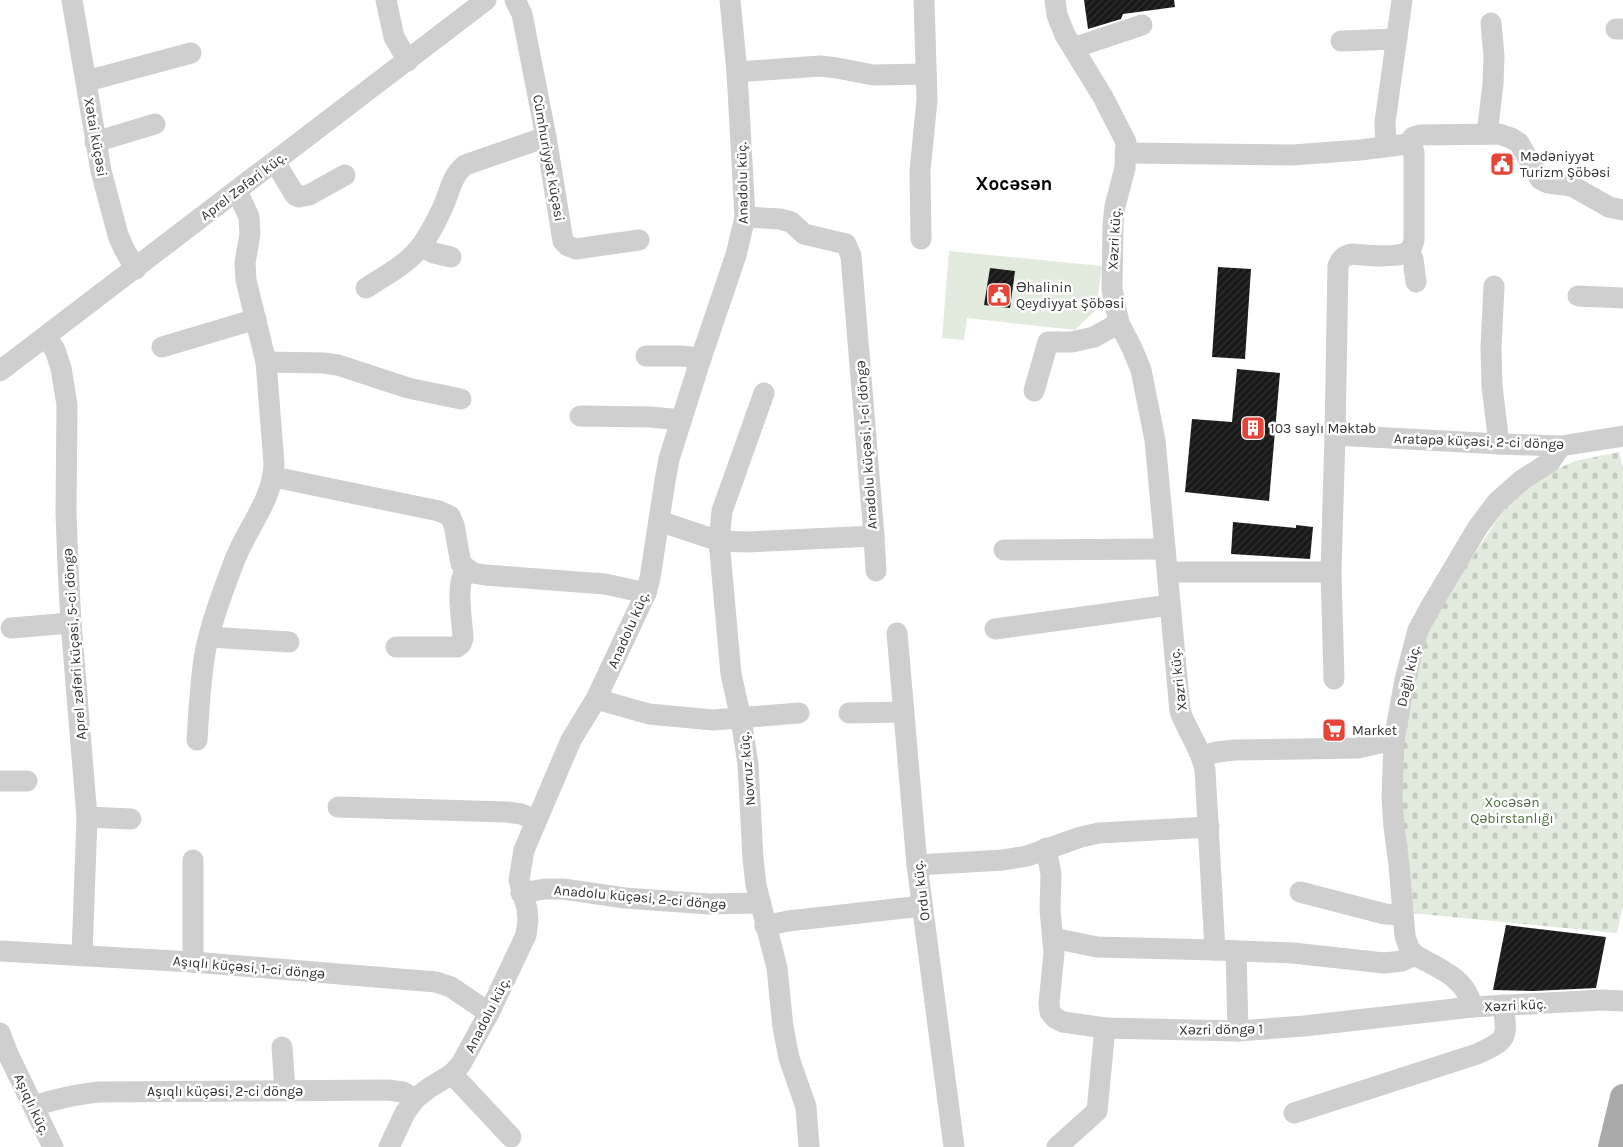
<svg xmlns="http://www.w3.org/2000/svg" width="1623" height="1147" viewBox="0 0 1623 1147" font-family="Karla,sans-serif">
	<defs>
		<pattern id="cemetery-stones" width="16" height="16" patternUnits="userSpaceOnUse" patternTransform="scale(1.25)"><rect width="16" height="16" fill="#e3ebde"/><path d="M2 7V4a2 2 0 0 1 4 0v3zM10 15v-3a2 2 0 0 1 4 0v3z" fill="#c3cabf"/></pattern>
		<pattern id="building-hatch" width="6" height="6" patternUnits="userSpaceOnUse" patternTransform="scale(1.25)"><rect width="6" height="6" fill="#191919"/><path d="M-1 1l2-2M0 6l6-6M5 7l2-2" fill="none" stroke="#323232"/></pattern>
	</defs>
	<rect width="100%" height="100%" fill="#fff"/>
	<polygon fill="#e3ebde" points="949,251 1102,266 1096,310 1075,330 967,318 964,340 942,338"/>
	<polygon fill="url(#cemetery-stones)" points="1619,452 1623,468 1623,906 1617,933 1411,913 1400,819 1400,759 1426,627 1509,502 1542,476 1575,461"/>
	<g fill="url(#building-hatch)">
		<polygon points="1084,0 1174,0 1175,7 1123,14 1121,19 1088,29"/>
		<polygon points="1218,267 1251,269 1245,359 1212,357"/>
		<polygon points="990,268 1015,271 1010,308 984,305"/>
		<polygon points="1237,369 1280,373 1269,501 1185,492 1192,419 1232,422"/>
		<polygon points="1233,522 1296,528 1296,525 1313,527 1310,559 1231,554"/>
		<polygon points="1506,925 1606,937 1596,988 1533,991 1493,990"/>
	</g>
	<g fill="none" stroke-linecap="round" stroke-linejoin="round">
		<g stroke="#cfcfcf" stroke-width="21">
			<polyline points="72,0 101,171 118,235 124,249 136,269"/>
			<polyline points="386,0 394,37 408,61"/>
			<polyline points="515,0 522,14 546,137 563,241 568,246 576,249 639,240"/>
			<path d="M1055,0l2,15 8,20 38,62 23,45 -1,26 -10,38 -2,19 -1,64 7,34 13,25 9,22 14,70 25,271c7,20 21,37 25,59l10,180 78,3 91,10 18,-2 13,-6c23,13 52,23 57,52l131,-7 20,1"/>
			<polyline points="1616,29 1623,29"/>
			<polyline points="1341,41 1397,39"/>
			<polyline points="1073,48 1142,25"/>
			<polyline points="737,72 820,66 837,68 873,75 926,74"/>
			<polyline points="87,81 191,53"/>
			<polyline points="1487,134 1493,84 1494,56 1491,23"/>
			<polyline points="95,142 155,124"/>
			<polyline points="1408,144 1413,137 1420,135 1499,134 1511,138 1519,143 1540,179 1548,183 1572,186 1609,207 1623,210"/>
			<polyline points="1386,146 1385,122 1387,108 1402,0"/>
			<path d="M1125,153l168,2 67,-5 48,-6 4,2 2,6v88c-1,4 -2,8 -5,11 -11,8 -44,4 -57,3 -8,2 -11,4 -14,12l-3,169 164,9 62,2 62,-10"/>
			<polyline points="275,162 295,195 299,197 309,195 345,175"/>
			<polyline points="921,239 920,171 927,100 924,0"/>
			<polyline points="421,247 434,253 451,257"/>
			<polyline points="1409,251 1413,259 1416,282"/>
			<polyline points="1494,286 1491,347 1492,386 1499,444"/>
			<path d="M366,288c18,-12 42,-24 55,-42 8,-11 15,-24 21,-37 7,-14 9,-33 23,-44l81,-28"/>
			<polyline points="1578,296 1623,298"/>
			<polyline points="46,336 55,350 61,368 67,405 66,513 68,566 71,623 87,817 82,955"/>
			<polyline points="162,347 256,319"/>
			<polyline points="646,356 681,356 701,358"/>
			<polyline points="266,362 323,363 338,365 408,388 461,399"/>
			<polyline points="0,371 486,0"/>
			<polyline points="1034,391 1048,342 1072,342 1094,337 1119,323"/>
			<polyline points="764,393 722,511 719,541 731,674 741,719 748,764 753,859 756,885 777,968 783,1027 789,1058 806,1107 809,1147"/>
			<polyline points="580,416 651,417 681,420"/>
			<polyline points="274,477 439,511 450,516 454,525 461,564 473,573 485,575 605,584 646,593"/>
			<polyline points="659,521 719,541 748,542 874,536 851,256 846,244 804,234 791,222 780,219 745,217"/>
			<polyline points="874,536 876,571"/>
			<polyline points="1004,550 1165,549"/>
			<polyline points="1174,572 1331,572"/>
			<polyline points="11,628 71,623"/>
			<polyline points="995,629 1170,605"/>
			<polyline points="897,633 917,865 954,1147"/>
			<polyline points="210,637 289,642"/>
			<path d="M396,647h61l4,-3 2,-6c-1,-20 -8,-53 3,-69"/>
			<polyline points="1334,679 1331,572 1335,435"/>
			<polyline points="596,699 649,714 713,720 799,713"/>
			<polyline points="849,713 904,712"/>
			<path d="M197,740c2,-29 3,-58 8,-87 6,-31 18,-62 29,-91 12,-33 39,-62 40,-98l-8,-102 -20,-82 -1,-17 5,-29 -1,-17 -12,-26"/>
			<polyline points="1202,756 1217,752 1235,750 1358,748 1394,740"/>
			<polyline points="0,781 27,781"/>
			<polyline points="338,807 507,812 521,814 536,820"/>
			<polyline points="87,817 131,819"/>
			<polyline points="1046,848 1051,874 1050,910 1054,953 1049,1003 1050,1012 1055,1018 1063,1022 1105,1028"/>
			<polyline points="193,860 193,962"/>
			<polyline points="917,865 1003,860 1027,856 1081,837 1099,833 1209,827"/>
			<polyline points="1300,892 1385,914 1403,915"/>
			<polyline points="521,893 545,889 563,889 625,898 709,904 759,903"/>
			<polyline points="765,926 788,921 922,906"/>
			<polyline points="1053,938 1097,947 1215,950"/>
			<polyline points="0,951 193,962 436,982 451,987 489,1013"/>
			<polyline points="1236,951 1238,1031"/>
			<polyline points="1415,955 1409,948 1405,936 1399,865 1394,827 1392,798 1394,740 1405,680 1418,630 1431,606 1478,527 1497,502 1522,480 1550,462 1561,446"/>
			<polyline points="0,1033 8,1054 53,1147"/>
			<polyline points="282,1047 285,1090"/>
			<polyline points="452,1074 511,1137"/>
			<path d="M34,1106c22,-7 42,-12 65,-14l289,-2 15,2 12,7"/>
			<path d="M1294,1113l183,-59c31,-14 31,-16 26,-49"/>
			<polyline points="389,1147 405,1113 415,1099 429,1088 452,1074 461,1064 489,1013 526,935 528,920 527,909 519,880 524,850 571,740 596,699 646,593 650,578 665,481 669,459 701,358 736,255 745,217 737,72 730,0"/>
			<polyline points="1057,1147 1097,1111 1105,1028 1238,1031 1304,1026 1472,1007"/>
		</g>
		<polyline stroke="#aaa" stroke-width="26" points="1611,1147 1623,1097"/>
	</g>
	<defs>
		<g id="civic-square" transform="scale(1.25)"><rect x="-9" y="-9" width="18" height="18" rx="4" fill="#e54438" stroke="#fff"/><path d="M-.6-6.5H3V-4.5H.6V-3L4-1V1h2V6H-6V1h2V-1L-.6-3ZM-1.2 2.5V6h2.4V2.5Z" fill="#fff"/></g>
		<g id="building-square" transform="scale(1.25)"><rect x="-9" y="-9" width="18" height="18" rx="4" fill="#e54438" stroke="#fff"/><path d="M-4-6H4V6H1V3H-1V6H-4ZM-2.5-4.3h1.7v1.8h-1.7ZM.8-4.3h1.7v1.8H.8ZM-2.5-1h1.7V.8h-1.7ZM.8-1h1.7V.8H.8Z" fill="#fff"/></g>
		<g id="supermarket-square" transform="scale(1.25)"><rect x="-9" y="-9" width="18" height="18" rx="4" fill="#e54438" stroke="#fff"/><path d="M-6-5.5h2.5l.6 2H6L4.5 2H-2.5L-4.4-4H-6ZM-1.5 3.2a1.3 1.3 0 1 0 .1 0ZM3 3.2a1.3 1.3 0 1 0 .1 0Z" fill="#fff"/></g>
	</defs>
	<g fill-rule="evenodd">
		<use href="#civic-square" x="1502" y="164"/>
		<use href="#civic-square" x="999" y="295"/>
		<use href="#building-square" x="1253" y="428"/>
		<use href="#supermarket-square" x="1334" y="730"/>
	</g>
	<g text-anchor="middle" stroke-width="5" stroke-linejoin="round" paint-order="stroke">
		<g font-size="14" fill="#323232" stroke="#fff">
			<text transform="translate(96 137) rotate(80)" y="5">Xətai küçəsi</text>
			<text transform="translate(549 158) rotate(80)" y="5">Cümhuriyyət küçəsi</text>
			<text transform="translate(742 183) rotate(-91)" y="5">Anadolu küç.</text>
			<text transform="translate(243 186) rotate(-37)" y="5">Aprel Zəfəri küç.</text>
			<text transform="translate(1114 239) rotate(-87)" y="5">Xəzri küç.</text>
			<text transform="translate(1479 441) rotate(2)" y="5">Aratəpə küçəsi, 2-ci döngə</text>
			<text transform="translate(866 445) rotate(-94)" y="5">Anadolu küçəsi, 1-ci döngə</text>
			<text transform="translate(628 630) rotate(-66)" y="5">Anadolu küç.</text>
			<text transform="translate(74 644) rotate(-94)" y="5">Aprel zəfəri küçəsi, 5-ci döngə</text>
			<text transform="translate(1408 676) rotate(-77)" y="5">Dağlı küç.</text>
			<text transform="translate(1178 680) rotate(-97)" y="5">Xəzri küç.</text>
			<text transform="translate(747 769) rotate(-95)" y="5">Novruz küç.</text>
			<text transform="translate(921 891) rotate(-97)" y="5">Ordu küç.</text>
			<text transform="translate(640 897) rotate(5)" y="5">Anadolu küçəsi, 2-ci döngə</text>
			<text transform="translate(249 967) rotate(5)" y="5">Aşıqlı küçəsi, 1-ci döngə</text>
			<text transform="translate(1515 1005) rotate(-3)" y="5">Xəzri küç.</text>
			<text transform="translate(487 1015) rotate(-63)" y="5">Anadolu küç.</text>
			<text transform="translate(1221 1029) rotate(-1)" y="5">Xəzri döngə 1</text>
			<text x="225" y="1096">Aşıqlı küçəsi, 2-ci döngə</text>
			<text transform="translate(32 1104) rotate(65)" y="5">Aşıqlı küç.</text>
		</g>
		<g font-size="14" fill="#323232" stroke="#fff" text-anchor="start">
			<text x="1520" y="161">Mədəniyyət<tspan x="1520" dy="16">Turizm Şöbəsi</tspan></text>
			<text x="1016" y="292">Əhalinin<tspan x="1016" dy="16">Qeydiyyat Şöbəsi</tspan></text>
			<text x="1270" y="433">103 saylı Məktəb</text>
			<text x="1352" y="735">Market</text>
		</g>
		<g font-size="14" fill="#4e6f3e" stroke="#fff">
			<text x="1512" y="807">Xocəsən<tspan x="1512" dy="16">Qəbirstanlığı</tspan></text>
		</g>
		<g font-size="19" font-weight="bold" fill="#000" stroke="#fff">
			<text x="1014" y="190">Xocəsən</text>
		</g>
	</g>
</svg>
